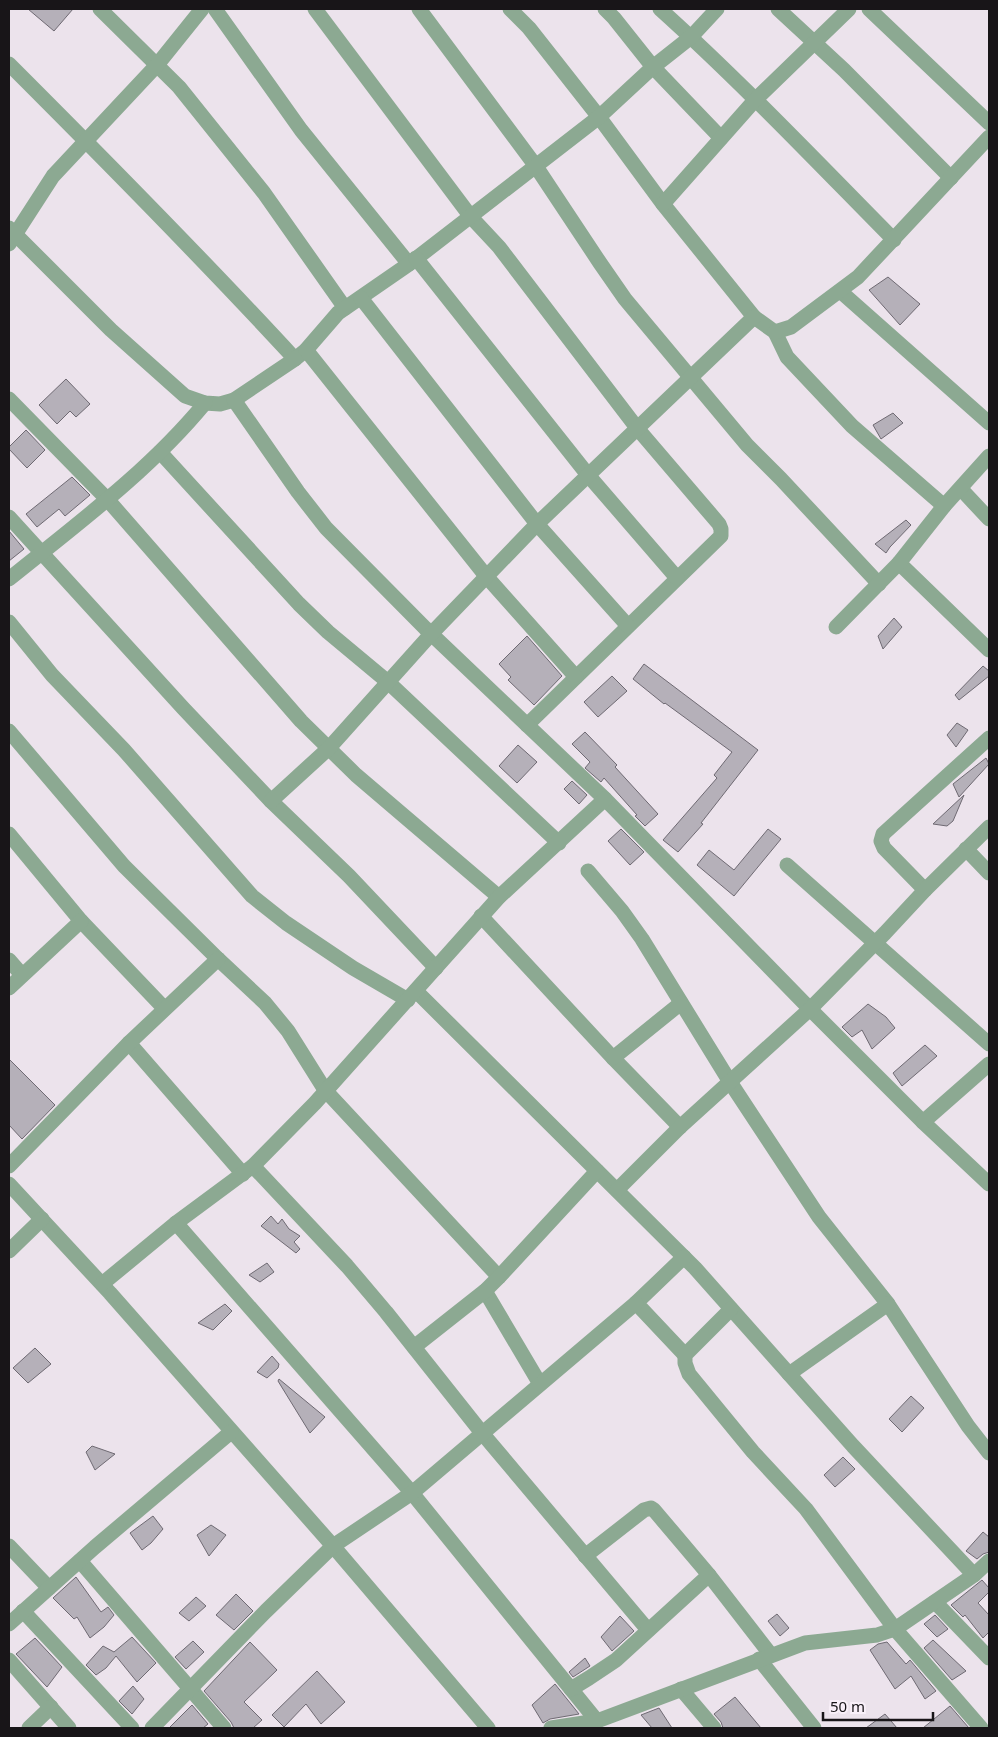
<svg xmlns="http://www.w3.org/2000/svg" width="998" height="1737" viewBox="0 0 998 1737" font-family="'Noto Sans',sans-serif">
	<rect width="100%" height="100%" fill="#ece3ec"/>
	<g fill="#b5b0b9" stroke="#6f6a73">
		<polygon points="28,9 73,9 54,31"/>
		<polygon points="888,277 920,304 900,325 869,290"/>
		<polygon points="66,379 90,404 76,417 70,411 57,424 39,405"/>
		<polygon points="893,413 903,423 881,439 873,425"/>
		<polygon points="26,430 45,450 27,468 9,449 9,447"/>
		<polygon points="72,477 90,495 65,516 59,509 37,527 26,514"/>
		<polygon points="906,520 911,525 890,547 886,553 875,544"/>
		<polygon points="9,531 24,549 9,561"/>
		<polygon points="894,618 902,627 883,649 878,636"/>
		<polygon points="527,636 562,676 534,705 508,680 511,677 499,664"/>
		<polygon points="644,664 758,750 701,823 703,824 678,852 663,840 717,778 714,775 732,752 665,703 664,704 633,679"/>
		<polygon points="983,666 989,671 989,676 959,700 955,695"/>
		<polygon points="612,676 627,691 598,717 584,702"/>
		<polygon points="957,723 968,730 956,747 947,735"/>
		<polygon points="585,732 617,765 615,767 658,814 645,826 635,816 637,815 604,778 601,782 585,768 590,762 572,744"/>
		<polygon points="518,745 537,762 517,783 499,766"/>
		<polygon points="986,758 989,764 959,797 953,784"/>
		<polygon points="572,781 587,795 579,804 564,789"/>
		<polygon points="964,795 953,821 947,826 933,824"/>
		<polygon points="621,829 644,852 630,865 608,841"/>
		<polygon points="768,829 781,839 734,896 697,865 709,850 734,870"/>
		<polygon points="868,1004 886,1017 895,1028 872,1049 862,1030 852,1037 842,1027"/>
		<polygon points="925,1045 937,1056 902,1086 893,1073"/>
		<polygon points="9,1059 55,1105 22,1139 9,1125"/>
		<polygon points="271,1216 278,1224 282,1219 289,1229 300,1236 294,1242 300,1249 296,1253 261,1226"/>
		<polygon points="267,1263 274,1272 260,1282 249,1275"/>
		<polygon points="225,1304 232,1311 213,1330 198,1323"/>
		<polygon points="35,1348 51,1364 28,1383 13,1368"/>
		<polygon points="272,1356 279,1364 278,1368 267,1378 257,1372"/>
		<polygon points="279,1379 325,1417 310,1433 278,1381"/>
		<polygon points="911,1396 924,1408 902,1432 889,1419"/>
		<polygon points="92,1446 115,1454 95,1470 86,1452"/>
		<polygon points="843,1457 855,1469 835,1487 824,1475"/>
		<polygon points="153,1516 163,1529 151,1543 142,1550 130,1533"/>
		<polygon points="211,1525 226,1535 209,1556 197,1535"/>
		<polygon points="983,1532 989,1537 989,1552 983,1554 977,1559 966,1551"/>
		<polygon points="76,1577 101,1612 108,1607 114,1615 104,1627 90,1638 77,1617 74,1619 53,1598"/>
		<polygon points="982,1580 989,1588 989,1592 978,1603 989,1615 989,1632 983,1638 965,1615 963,1617 951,1605"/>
		<polygon points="236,1594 253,1611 234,1630 216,1615"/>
		<polygon points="196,1597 206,1606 189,1621 179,1613"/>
		<polygon points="777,1614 789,1628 780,1636 768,1621"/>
		<polygon points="935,1615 948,1629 937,1637 924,1624"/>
		<polygon points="620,1616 634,1631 612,1651 601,1637"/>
		<polygon points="132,1637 156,1663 137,1682 116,1656 106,1668 96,1675 86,1665 103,1646 114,1652"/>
		<polygon points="35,1638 62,1667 47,1687 16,1654"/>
		<polygon points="933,1640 966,1671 952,1680 924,1648"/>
		<polygon points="193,1641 204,1652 186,1669 175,1657"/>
		<polygon points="250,1642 277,1670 244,1702 262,1720 253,1728 234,1728 231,1722 204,1691"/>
		<polygon points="887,1642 906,1664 910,1660 936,1691 925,1699 911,1676 895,1689 870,1650 878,1644"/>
		<polygon points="585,1658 590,1666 573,1677 569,1672"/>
		<polygon points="317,1671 345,1702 321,1724 306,1704 284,1727 272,1715"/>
		<polygon points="555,1684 579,1714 550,1719 543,1723 532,1705"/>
		<polygon points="133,1686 144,1699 132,1714 119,1701"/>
		<polygon points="735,1697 761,1728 723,1728 721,1722 714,1714"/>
		<polygon points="192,1705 208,1724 203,1728 169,1728"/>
		<polygon points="950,1706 969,1728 923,1728"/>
		<polygon points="659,1708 672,1728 652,1728 641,1715"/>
		<polygon points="885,1714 897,1728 866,1728"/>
	</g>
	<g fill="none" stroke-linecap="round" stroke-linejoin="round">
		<g stroke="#8ca992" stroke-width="15">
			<polyline points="100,9 179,87 264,193 345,308"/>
			<polyline points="215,9 301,130 409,264"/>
			<polyline points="315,9 471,217 499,247 637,428 719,524 721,529 721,536 527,725"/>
			<polyline points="419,9 535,165 600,263 625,299 747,445 781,479 879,584"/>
			<polyline points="510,9 529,28 599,117 663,204 754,317 775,332 787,357 852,426 944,506"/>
			<polyline points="605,9 614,18 653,67 721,138"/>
			<path d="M660,9c81,73 157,153 234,231"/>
			<polyline points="778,9 844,70 951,178"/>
			<polyline points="869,9 989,123"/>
			<path d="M9,64c97,97 193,194 286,295"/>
			<polyline points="663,204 755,100 849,9"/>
			<polyline points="9,228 111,330 185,396 205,403 220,404 234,400 295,359 306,350 338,313 409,264 599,117 653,67 691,37 717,9"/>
			<polyline points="9,244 53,176 157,65 202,9"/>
			<polyline points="416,258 588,475 677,578"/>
			<polyline points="840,291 989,423"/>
			<polyline points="361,298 537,524 628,626"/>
			<polyline points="775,332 791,327 858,277 989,137"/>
			<polyline points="306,350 486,576 576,677"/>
			<polyline points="9,399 107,499 301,721 356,775 499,897"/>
			<polyline points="234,400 298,492 326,528 425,628 605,799 810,1009 923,1122 989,1184"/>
			<polyline points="160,452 299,604 328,632 388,682 559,843"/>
			<polyline points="961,489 989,519"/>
			<polyline points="9,517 183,708 271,801 349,876 436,968"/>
			<polyline points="899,563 989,650"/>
			<path d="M9,579c68,-55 140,-108 196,-176"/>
			<polyline points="9,622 52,675 124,750 252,896 286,923 353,968 408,1000"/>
			<polyline points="836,627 899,563 944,506 989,456"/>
			<polyline points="9,731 124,866 218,959 265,1003 288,1031 325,1090 499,1277"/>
			<polyline points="271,801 329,748 432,633 537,524 754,317"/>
			<polyline points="9,834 81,921 164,1008"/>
			<polyline points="966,849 989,873"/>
			<polyline points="787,865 989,1044"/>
			<polyline points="588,871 622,911 642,939 730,1082 819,1217 888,1304 968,1426 989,1453"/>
			<polyline points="925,890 884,848 881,841 883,834 989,738"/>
			<polyline points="481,916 613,1058 680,1127"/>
			<polyline points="9,960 22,975"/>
			<polyline points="9,988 81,921"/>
			<polyline points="416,991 695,1268 853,1446 974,1575"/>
			<polyline points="129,1043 243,1174"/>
			<polyline points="613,1058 681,1003"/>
			<polyline points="923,1122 989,1064"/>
			<polyline points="9,1166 129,1043 218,959"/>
			<polyline points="253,1166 347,1266 386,1312 482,1433 648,1630"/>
			<polyline points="9,1184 110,1293 333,1546 488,1728"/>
			<polyline points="617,1190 680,1127 810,1009 885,933 925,890 989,827"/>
			<polyline points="176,1223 412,1493 597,1721"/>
			<polyline points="9,1251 42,1219"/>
			<polyline points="684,1257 636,1303 685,1355"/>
			<polyline points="102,1284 176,1223 253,1166 315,1103 499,897 605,799"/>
			<polyline points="485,1291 540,1384"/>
			<polyline points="731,1309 685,1355 685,1363 689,1374 753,1452 806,1509 895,1629 981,1728"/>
			<polyline points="414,1347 485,1291 499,1277 597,1171"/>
			<polyline points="789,1374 888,1304"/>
			<polyline points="9,1546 49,1588"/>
			<polyline points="585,1556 644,1510 651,1508 654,1510 709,1575 771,1655"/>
			<polyline points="80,1561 224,1728"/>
			<polyline points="935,1602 989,1658"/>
			<polyline points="23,1611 132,1728"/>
			<polyline points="9,1624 95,1547 231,1432"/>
			<polyline points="759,1659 814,1728"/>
			<polyline points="9,1660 69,1728"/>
			<polyline points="571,1689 589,1678 616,1660 709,1575"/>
			<polyline points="681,1689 714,1728"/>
			<polyline points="29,1728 51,1707"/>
			<polyline points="152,1728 266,1611 333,1546 412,1493 636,1303"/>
			<polyline points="551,1728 597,1721 805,1643 877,1635 895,1629 974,1575 989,1561"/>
		</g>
	</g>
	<rect width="998" height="1737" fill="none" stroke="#181518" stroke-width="20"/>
	<path d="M823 1712v8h110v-8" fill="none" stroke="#181518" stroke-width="2.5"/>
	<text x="830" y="1712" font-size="15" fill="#181518" stroke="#f9f0f9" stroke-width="4" paint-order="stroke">50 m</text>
</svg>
